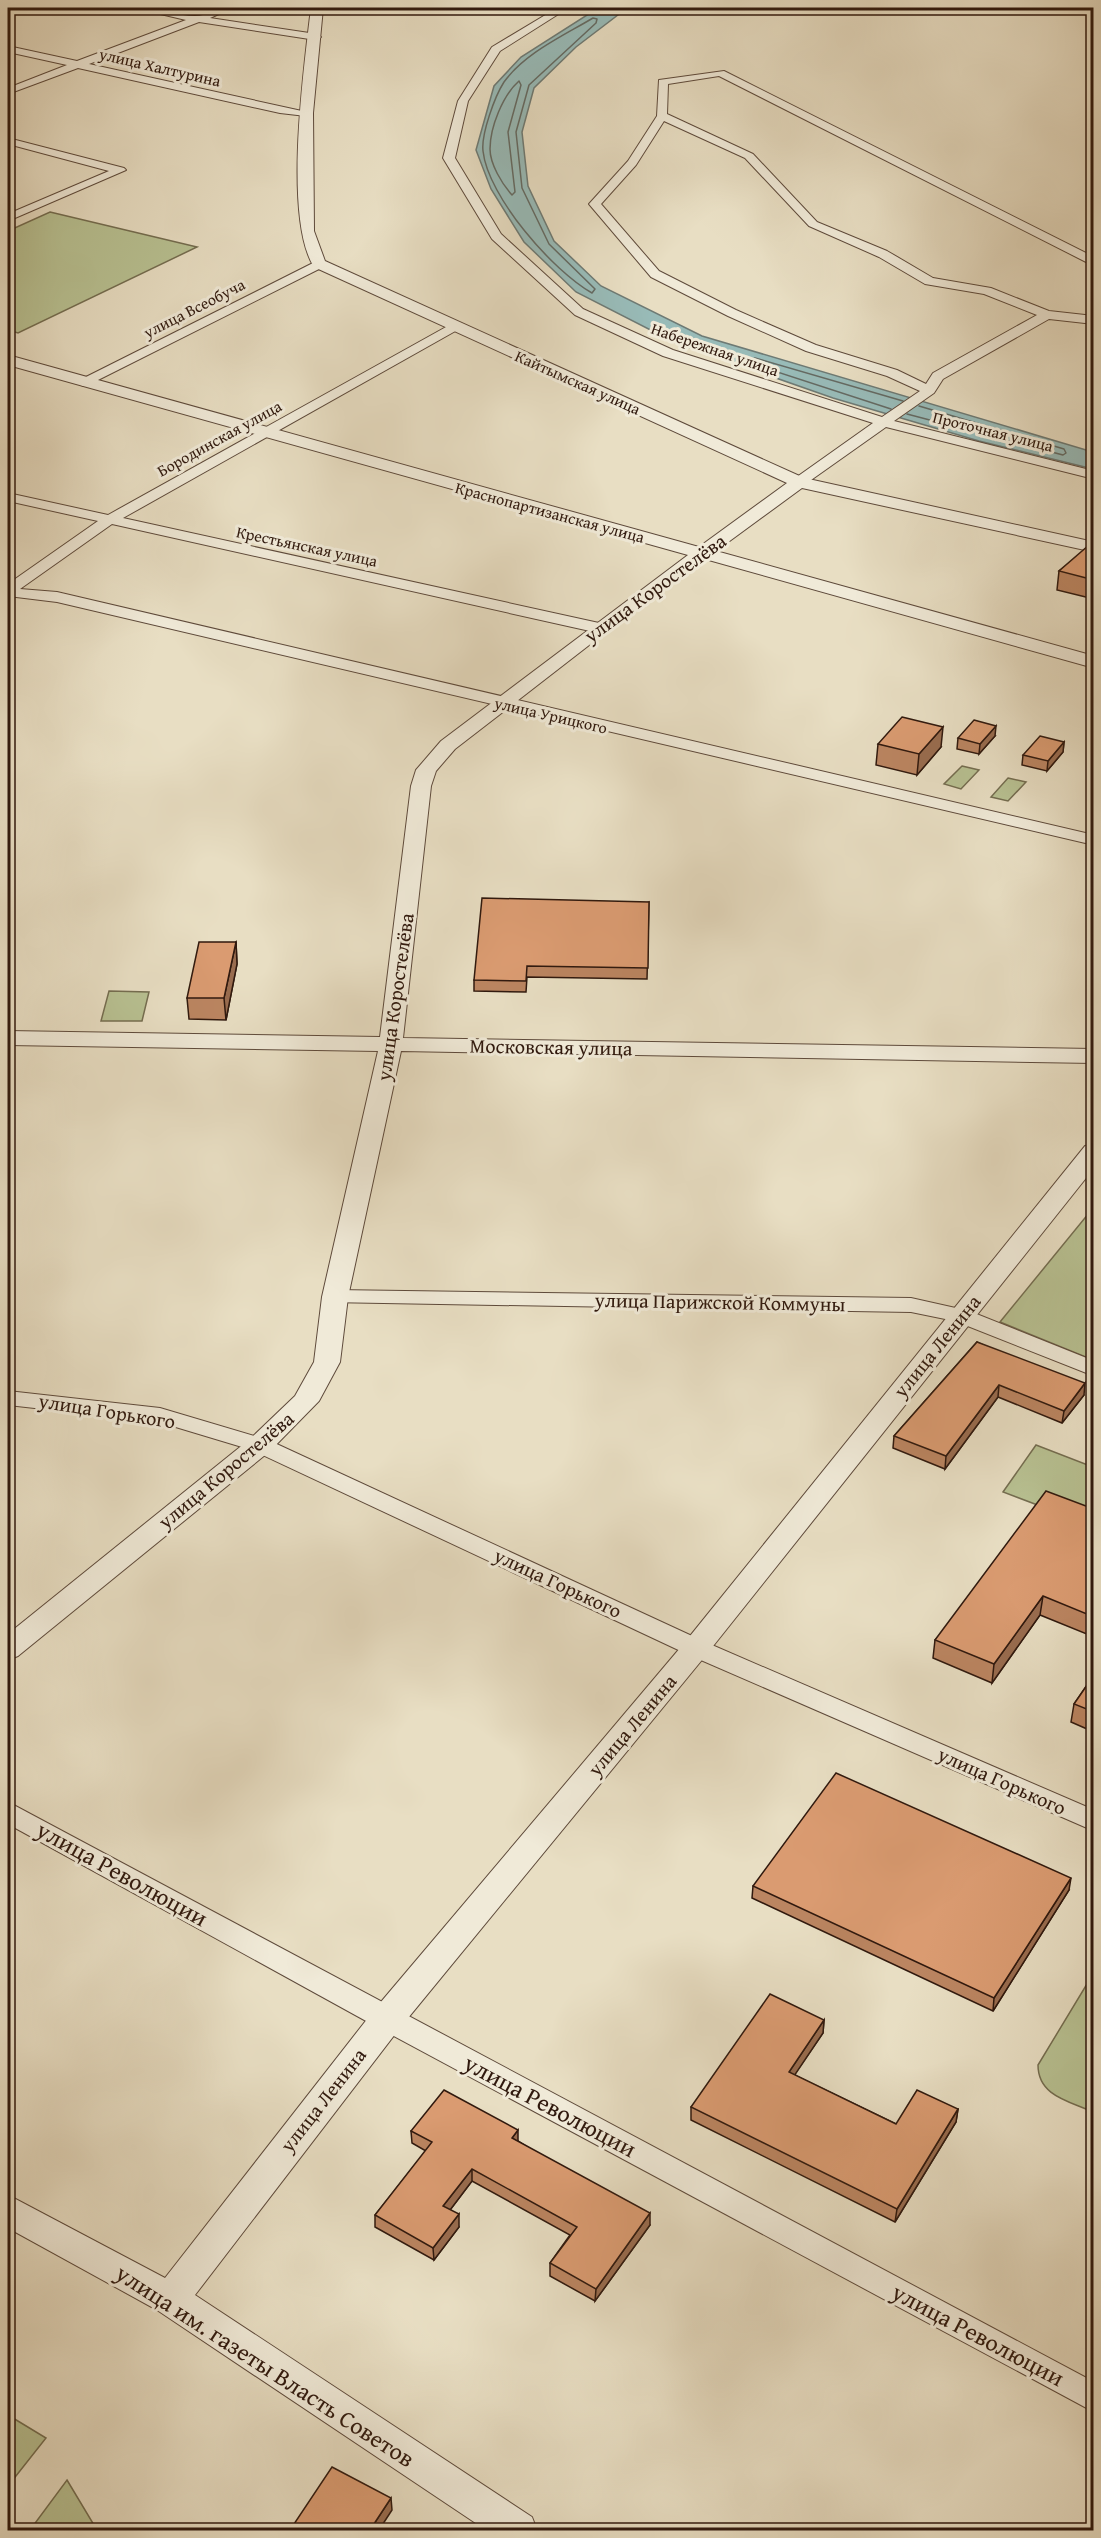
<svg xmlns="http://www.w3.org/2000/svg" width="1101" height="2538" viewBox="0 0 1101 2538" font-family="'Gentium Book Plus',serif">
	<rect width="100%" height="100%" fill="#e8dec3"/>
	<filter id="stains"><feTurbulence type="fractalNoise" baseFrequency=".00333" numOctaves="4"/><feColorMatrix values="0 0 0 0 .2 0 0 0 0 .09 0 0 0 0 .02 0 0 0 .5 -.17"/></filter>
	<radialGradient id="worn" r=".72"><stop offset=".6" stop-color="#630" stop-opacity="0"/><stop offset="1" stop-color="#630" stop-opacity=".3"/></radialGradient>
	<g fill="#b8c192" stroke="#746d50" stroke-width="1.5">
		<polygon points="50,212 197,247 18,333 8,330 8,231"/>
		<polygon points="962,766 979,770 961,789 944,784"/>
		<polygon points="1008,778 1026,782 1008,801 991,797"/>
		<polygon points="109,991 149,992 142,1021 101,1021"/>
		<polygon points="1093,1208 1093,1360 1000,1322"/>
		<polygon points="1036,1445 1093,1467 1093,1526 1003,1492"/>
		<path d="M1093,1974v138c-24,-11 -55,-16 -55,-47z"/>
		<polygon points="8,2415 46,2438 8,2486"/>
		<polygon points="67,2480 97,2530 30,2530"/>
	</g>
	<polygon fill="#98bbb8" stroke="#6e7a74" stroke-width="1.5" points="598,8 627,8 576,47 534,88 522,132 528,186 554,241 601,286 702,336 1093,452 1093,469 979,441 833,398 676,343 576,292 524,242 491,189 476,150 494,86 521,57"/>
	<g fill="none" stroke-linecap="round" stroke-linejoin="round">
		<g stroke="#646a63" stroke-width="1.5">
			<path d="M593,18l4,1 -1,4 -67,62 -13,47 6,56 27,56 46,45 -3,4c-39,-22 -104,-96 -109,-142 -2,-17 12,-55 21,-69 21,-29 59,-46 89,-64z"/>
			<path d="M519,81l2,4 -13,47 7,60 -3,3c-10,-11 -22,-31 -22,-46 0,-22 13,-54 29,-68z"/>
			<polyline points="891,409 753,364 751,360 755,358 903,401"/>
			<polyline points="907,414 1063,455 1066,453 1064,449 919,406"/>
		</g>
		<g stroke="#5e4a3b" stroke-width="2">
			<g id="minor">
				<path d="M135,8c21,-2 40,8 60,8 12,0 24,-8 37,-8l-22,10 106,16 5,3 -5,3 -117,-18 -110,42 222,49 -5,3 -26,-3 -202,-45 -70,26v-6l59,-23 -59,-13v-6l69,15 109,-41z"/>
				<path d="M557,8h11l-68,43 -32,50 -13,57 46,76 82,75 90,41 209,67 38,-26 -33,-15 -81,-25 -78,-35 -77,-39 -62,-73 39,-43 29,-45 2,-36 65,-9 370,186v9l-375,-190 -51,8 -1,30 86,40 64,68 70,29 46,27 58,10 58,23 45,5v8l-45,-5 -106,60 -9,14 -40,28 200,50v8l-208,-52 -82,58h-10v-6l79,-56 -210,-67 -88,-41 -83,-76 -49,-81 15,-57 34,-54zM664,121l81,37 64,68 70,31 46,27 59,10 53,21 -104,58 -7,11 -29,-14 -81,-25 -80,-35 -77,-39 -58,-67 35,-39z"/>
				<polygon points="8,138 124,168 126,170 8,221 8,214 109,171 8,144"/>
				<polygon points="319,260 323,261 323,267 88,385 83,386 76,382"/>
				<polygon points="455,322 461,326 459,329 123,518 599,623 604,625 607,628 604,631 599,633 112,524 20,589 57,592 1094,835 1094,845 57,602 8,596 8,584 98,521 8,501 8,493 108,515"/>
				<polygon points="335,1290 911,1298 969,1311 1094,1361 1094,1376 955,1321 911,1312 327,1302 324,1297 327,1292"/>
				<polygon points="8,1391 160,1408 268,1440 705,1642 1094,1810 1094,1831 687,1654 252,1450 159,1422 8,1405"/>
				<polygon points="8,1802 1094,2382 1094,2412 377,2027 8,1824"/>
			</g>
		</g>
		<g stroke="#5e4a3b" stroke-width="2">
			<g id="tertiary">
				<path d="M311,8h12l-10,105 1,118 11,30 479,217 290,64v10l-292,-64 -86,63 378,105v12l-389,-109 -99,73 -151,117 -19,22 -5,15 -28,252 691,11v14l-693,-12 -53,246 -8,65 -21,39 -49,50 -252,205 -10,4v-26l242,-195 45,-43 19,-34 8,-65 56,-246 -370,-6v-14l372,6 31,-251 5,-16 25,-29 247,-186 -680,-190v-10l691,192 88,-64 -473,-216c-31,-49 -10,-200 -3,-259z"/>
				<polygon points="1094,1144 1094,1168 706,1655 399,2029 195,2295 532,2517 537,2530 486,2530 157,2310 8,2228 8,2195 165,2278 375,2009 686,1641 1085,1146"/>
			</g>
		</g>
		<use href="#minor" fill="#f0ead8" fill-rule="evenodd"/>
		<use href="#tertiary" fill="#f0ead8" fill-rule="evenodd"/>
	</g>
	<g fill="#bb8561" stroke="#30190e" stroke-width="1.5">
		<polygon points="1094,546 1094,599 1057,590 1059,571"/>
		<polygon points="995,736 979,754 957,749 958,738"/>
		<polygon points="1064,742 1063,752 1047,771 1022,765 1023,755"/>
		<polygon points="878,744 941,747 917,775 876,765"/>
		<polygon points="649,902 647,979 527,977 526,992 474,991 474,980"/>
		<polygon points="236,942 237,964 226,1020 189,1019 187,998"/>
		<polygon points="977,1342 1084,1395 1062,1423 998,1397 945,1469 893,1448 894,1436"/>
		<polygon points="1094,1509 1094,1637 1040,1615 992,1683 933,1658 935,1640"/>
		<polygon points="1094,1675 1094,1732 1071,1722 1074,1704"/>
		<polygon points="753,1886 1069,1890 993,2011 752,1898"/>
		<polygon points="824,2020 823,2033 794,2075 896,2124 958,2109 956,2122 895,2222 691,2120 691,2107"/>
		<polygon points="411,2131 518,2141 650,2225 595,2301 550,2276 550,2263 570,2235 472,2181 450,2210 459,2227 434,2260 375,2227 375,2215 426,2151 412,2143"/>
	</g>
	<g fill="#996c4f" stroke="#30190e" stroke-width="1.5">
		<polygon points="996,726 995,736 979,754 980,744"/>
		<polygon points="943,727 941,747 917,775 919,754"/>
		<polygon points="1064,742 1063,752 1047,771 1048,761"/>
		<polygon points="236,942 237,964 226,1020 224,998"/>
		<polygon points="1085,1383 1084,1395 1062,1423 1064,1411"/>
		<polygon points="999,1385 998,1397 945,1469 946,1456"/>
		<polygon points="1043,1596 1040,1615 992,1683 994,1664"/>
		<polygon points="1071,1878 1069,1890 993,2011 994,1998"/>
		<polygon points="824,2020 823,2033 788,2085 789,2072"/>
		<polygon points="958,2109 956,2122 895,2222 897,2209"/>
		<polygon points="518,2130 518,2142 512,2138"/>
		<polygon points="472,2169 472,2181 444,2218 443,2206"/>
		<polygon points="650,2213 650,2225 595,2301 596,2289"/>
		<polygon points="459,2214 459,2227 434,2260 433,2248"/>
		<polygon points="391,2498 392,2510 379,2530 370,2530"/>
	</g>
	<g fill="#da9b71" stroke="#30190e" stroke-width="1.5">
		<polygon points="1089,545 1094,546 1094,580 1059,571"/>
		<polygon points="902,717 943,727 919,754 878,744"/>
		<polygon points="974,720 996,726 980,744 958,738"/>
		<polygon points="1040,736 1064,742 1048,761 1023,755"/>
		<polygon points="482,898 649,902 648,968 527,966 526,981 474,980"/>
		<polygon points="199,942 236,942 224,998 187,998"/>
		<polygon points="977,1342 1085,1383 1064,1411 999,1385 946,1456 894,1436"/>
		<polygon points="1046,1491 1094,1509 1094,1522 1092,1524 1094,1525 1094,1617 1043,1596 994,1664 935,1640"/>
		<polygon points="1094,1675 1094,1712 1074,1704"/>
		<polygon points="836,1773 1071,1878 994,1998 753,1886"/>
		<polygon points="770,1994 824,2020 789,2072 896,2124 917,2090 958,2109 897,2209 691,2107"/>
		<polygon points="444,2090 518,2130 512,2138 650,2213 596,2289 550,2263 577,2227 472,2169 443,2206 459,2214 433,2248 375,2215 432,2142 411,2131"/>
		<polygon points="332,2467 391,2498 370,2530 290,2530"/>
	</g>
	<g text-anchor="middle" stroke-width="6" stroke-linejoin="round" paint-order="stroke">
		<g font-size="16" fill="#30190e" stroke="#f0ead8">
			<text transform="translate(160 67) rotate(13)" y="6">улица Халтурина</text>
			<text transform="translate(194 308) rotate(-27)" y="6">улица Всеобуча</text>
			<text transform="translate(715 349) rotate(19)" y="6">Набережная улица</text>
			<text transform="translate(578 382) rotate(24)" y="6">Кайтымская улица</text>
			<text transform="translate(993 431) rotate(14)" y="6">Проточная улица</text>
			<text transform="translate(219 438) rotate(-29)" y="6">Бородинская улица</text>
			<text transform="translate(550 512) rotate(15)" y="6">Краснопартизанская улица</text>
			<text transform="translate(307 546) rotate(12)" y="6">Крестьянская улица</text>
			<text transform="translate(551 715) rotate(13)" y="6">улица Урицкого</text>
		</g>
		<g font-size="20" fill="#30190e" stroke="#f0ead8">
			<text transform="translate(655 588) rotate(-36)" y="7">улица Коростелёва</text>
			<text transform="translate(395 997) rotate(-82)" y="7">улица Коростелёва</text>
			<text transform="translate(551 1047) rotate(1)" y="7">Московская улица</text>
			<text transform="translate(720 1302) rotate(1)" y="7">улица Парижской Коммуны</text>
			<text transform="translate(937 1346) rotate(-51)" y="7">улица Ленина</text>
			<text transform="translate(107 1411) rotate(9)" y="7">улица Горького</text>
			<text transform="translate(226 1470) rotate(-40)" y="7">улица Коростелёва</text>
			<text transform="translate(558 1583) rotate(25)" y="7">улица Горького</text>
			<text transform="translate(632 1725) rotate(-50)" y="7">улица Ленина</text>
			<text transform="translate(1002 1781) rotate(24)" y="7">улица Горького</text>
			<text transform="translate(323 2100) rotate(-52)" y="7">улица Ленина</text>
		</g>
		<g font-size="24" fill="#30190e" stroke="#f0ead8">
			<text transform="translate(122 1874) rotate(29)" y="8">улица Революции</text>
			<text transform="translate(550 2106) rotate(28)" y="8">улица Революции</text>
			<text transform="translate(978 2335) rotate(28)" y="8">улица Революции</text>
			<text transform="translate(265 2366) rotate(33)" y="8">улица им. газеты Власть Советов</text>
		</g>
	</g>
	<rect width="1101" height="2538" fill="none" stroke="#e8dec3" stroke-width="30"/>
	<rect x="9" y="9" width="1083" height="2520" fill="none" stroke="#30190e" stroke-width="3"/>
	<rect x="15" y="15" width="1071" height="2508" fill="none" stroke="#30190e" stroke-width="1.5"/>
	<rect width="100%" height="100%" filter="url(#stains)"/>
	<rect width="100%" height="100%" fill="url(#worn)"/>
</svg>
